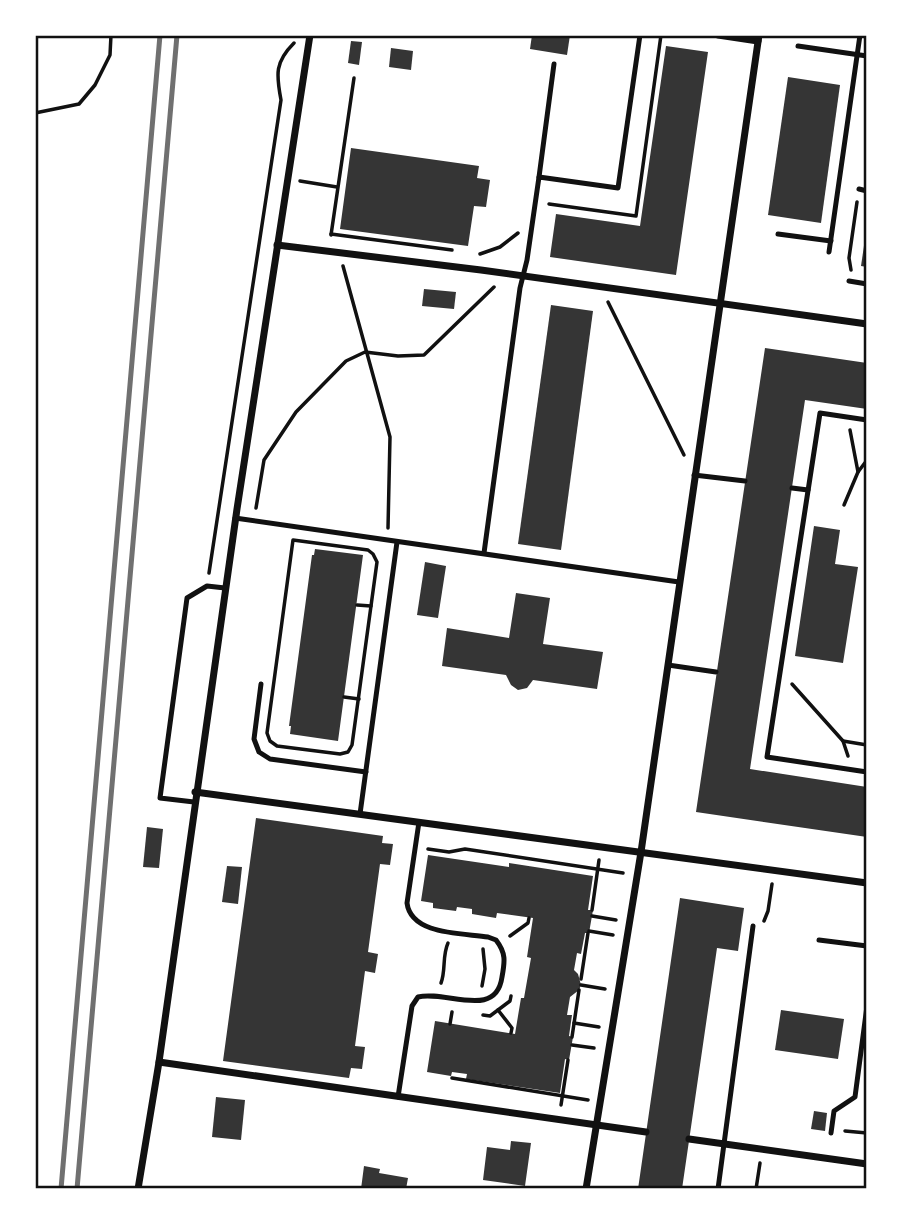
<svg xmlns="http://www.w3.org/2000/svg" width="902" height="1224" viewBox="0 0 902 1224" font-family="Montserrat,sans-serif">
	<rect width="100%" height="100%" fill="#fff"/>
	<g fill="#353535">
		<polygon points="532,35 570,35 567,55 530,49"/>
		<polygon points="351,41 362,42 359,65 348,63"/>
		<polygon points="666,46 708,52 676,275 550,257 556,214 640,226"/>
		<polygon points="391,48 413,51 411,70 389,67"/>
		<polygon points="788,77 840,85 821,223 768,215"/>
		<polygon points="351,148 479,166 477,178 490,180 486,207 474,206 468,246 340,229"/>
		<polygon points="865,239 867,239 867,267 861,266"/>
		<polygon points="424,289 456,292 454,309 422,306"/>
		<polygon points="551,305 593,311 561,550 518,544"/>
		<polygon points="765,348 867,363 867,409 805,400 750,769 867,787 867,837 696,812"/>
		<polygon points="814,526 840,530 835,564 858,567 843,663 795,656"/>
		<polygon points="315,549 363,555 338,741 290,734 291,726 289,726 312,555 314,555"/>
		<polygon points="425,562 446,566 438,618 417,615"/>
		<polygon points="516,593 550,598 543,644 603,652 597,689 533,680 527,688 518,690 511,685 506,675 442,666 447,628 509,638"/>
		<polygon points="256,818 383,836 382,843 393,844 390,865 380,864 368,952 378,954 375,973 365,971 355,1046 365,1047 362,1069 351,1068 349,1078 223,1061"/>
		<polygon points="147,827 163,829 159,868 143,867"/>
		<polygon points="428,855 509,867 509,863 593,876 588,910 593,910 589,933 585,933 581,954 577,953 574,970 578,974 581,985 579,990 570,997 567,1015 572,1015 569,1036 573,1037 569,1060 565,1059 560,1093 466,1079 467,1074 452,1072 451,1076 427,1072 435,1021 515,1034 521,998 524,998 531,958 527,957 533,918 497,913 496,918 472,914 472,909 457,907 456,911 433,908 433,903 421,901"/>
		<polygon points="227,866 242,867 238,904 222,902"/>
		<polygon points="680,898 744,908 738,951 717,948 682,1189 638,1189"/>
		<polygon points="781,1010 844,1019 838,1059 775,1050"/>
		<polygon points="216,1097 245,1100 241,1140 212,1137"/>
		<polygon points="814,1111 827,1113 825,1131 811,1129"/>
		<polygon points="511,1141 531,1143 525,1186 483,1180 487,1147 510,1150"/>
		<polygon points="364,1166 380,1169 379,1173 408,1178 406,1189 361,1189"/>
	</g>
	<g fill="none" stroke-linecap="round" stroke-linejoin="round">
		<g stroke="#111" stroke-width="3.5">
			<polyline points="35,113 79,104 95,85 110,55 111,35"/>
			<polyline points="300,181 337,187"/>
			<polyline points="549,204 636,216 661,35"/>
			<polyline points="331,234 452,250"/>
			<polyline points="331,235 354,78"/>
			<polyline points="480,254 500,247 518,233"/>
			<polyline points="343,266 390,437 388,528"/>
			<polyline points="851,270 849,258 857,202"/>
			<polyline points="608,302 684,455"/>
			<polyline points="858,472 867,460"/>
			<polyline points="844,505 858,472 850,430"/>
			<polyline points="256,508 264,460 296,412 346,361 365,352 398,356 424,355 494,287"/>
			<polygon points="293,540 368,550 373,554 377,562 352,745 348,752 340,754 277,746 270,741 267,733"/>
			<path d="M209,573l72,-473c-5,-26 -6,-38 13,-57"/>
			<polyline points="357,605 371,606"/>
			<polyline points="792,684 843,741 848,756"/>
			<polyline points="344,697 359,699"/>
			<polyline points="843,741 867,745"/>
			<polyline points="428,849 449,852 465,849 623,873"/>
			<polyline points="592,910 599,860"/>
			<polyline points="592,916 616,920"/>
			<polyline points="764,921 768,911 772,884"/>
			<polyline points="589,931 613,935"/>
			<polyline points="510,936 528,923 529,918"/>
			<polyline points="581,979 588,933"/>
			<path d="M441,983c5,-13 1,-27 7,-40"/>
			<polyline points="581,985 605,989"/>
			<polyline points="482,986 485,969 483,949"/>
			<polyline points="498,1010 512,1028 511,1033"/>
			<polyline points="483,1015 490,1016 510,1001 511,996"/>
			<polyline points="574,1023 599,1027"/>
			<polyline points="450,1024 452,1012"/>
			<polyline points="572,1037 579,990"/>
			<polyline points="572,1045 594,1048"/>
			<polyline points="452,1078 588,1100"/>
			<polyline points="561,1105 568,1060"/>
			<polyline points="845,1131 867,1133"/>
			<polyline points="756,1189 760,1163"/>
		</g>
		<g stroke="#111" stroke-width="5">
			<polyline points="798,46 867,56"/>
			<polyline points="539,177 554,64"/>
			<polyline points="859,189 867,191"/>
			<polyline points="778,234 831,241"/>
			<polyline points="829,252 860,35"/>
			<polyline points="849,281 867,284"/>
			<polyline points="867,420 820,413 767,757 867,772"/>
			<polyline points="694,475 745,481"/>
			<polyline points="792,488 808,490"/>
			<polyline points="235,518 679,582"/>
			<polyline points="484,553 520,288 527,260 539,177 618,188 640,35"/>
			<polyline points="668,665 716,672"/>
			<polyline points="261,684 254,739 259,752 270,759 366,772"/>
			<polyline points="194,802 160,798 187,598 207,586 225,588"/>
			<polyline points="360,814 397,542"/>
			<polyline points="819,940 867,946"/>
			<path d="M398,1097l14,-91 6,-9c28,-7 78,23 84,-20 3,-16 4,-24 -6,-37l-8,-3c-26,-4 -77,-2 -81,-34l12,-81"/>
			<polyline points="831,1133 834,1111 855,1097 867,1006"/>
			<polyline points="718,1189 753,926"/>
		</g>
		<g stroke="#111" stroke-width="7">
			<polyline points="718,35 758,41"/>
			<polyline points="277,245 481,270 867,324"/>
			<polyline points="195,792 867,883"/>
			<polyline points="159,1062 646,1132"/>
			<polyline points="689,1139 867,1164"/>
			<polyline points="138,1189 159,1062 237,509 310,35"/>
			<polyline points="586,1189 641,852 759,35"/>
		</g>
		<g stroke="#707070" stroke-width="5">
			<polyline points="61,1189 160,35"/>
			<polyline points="77,1189 177,35"/>
		</g>
	</g>
	<rect width="902" height="1224" fill="none" stroke="#ffffff" stroke-width="74"/>
	<rect x="37" y="37" width="828" height="1150" fill="none" stroke="#111" stroke-width="2.5"/>
</svg>
